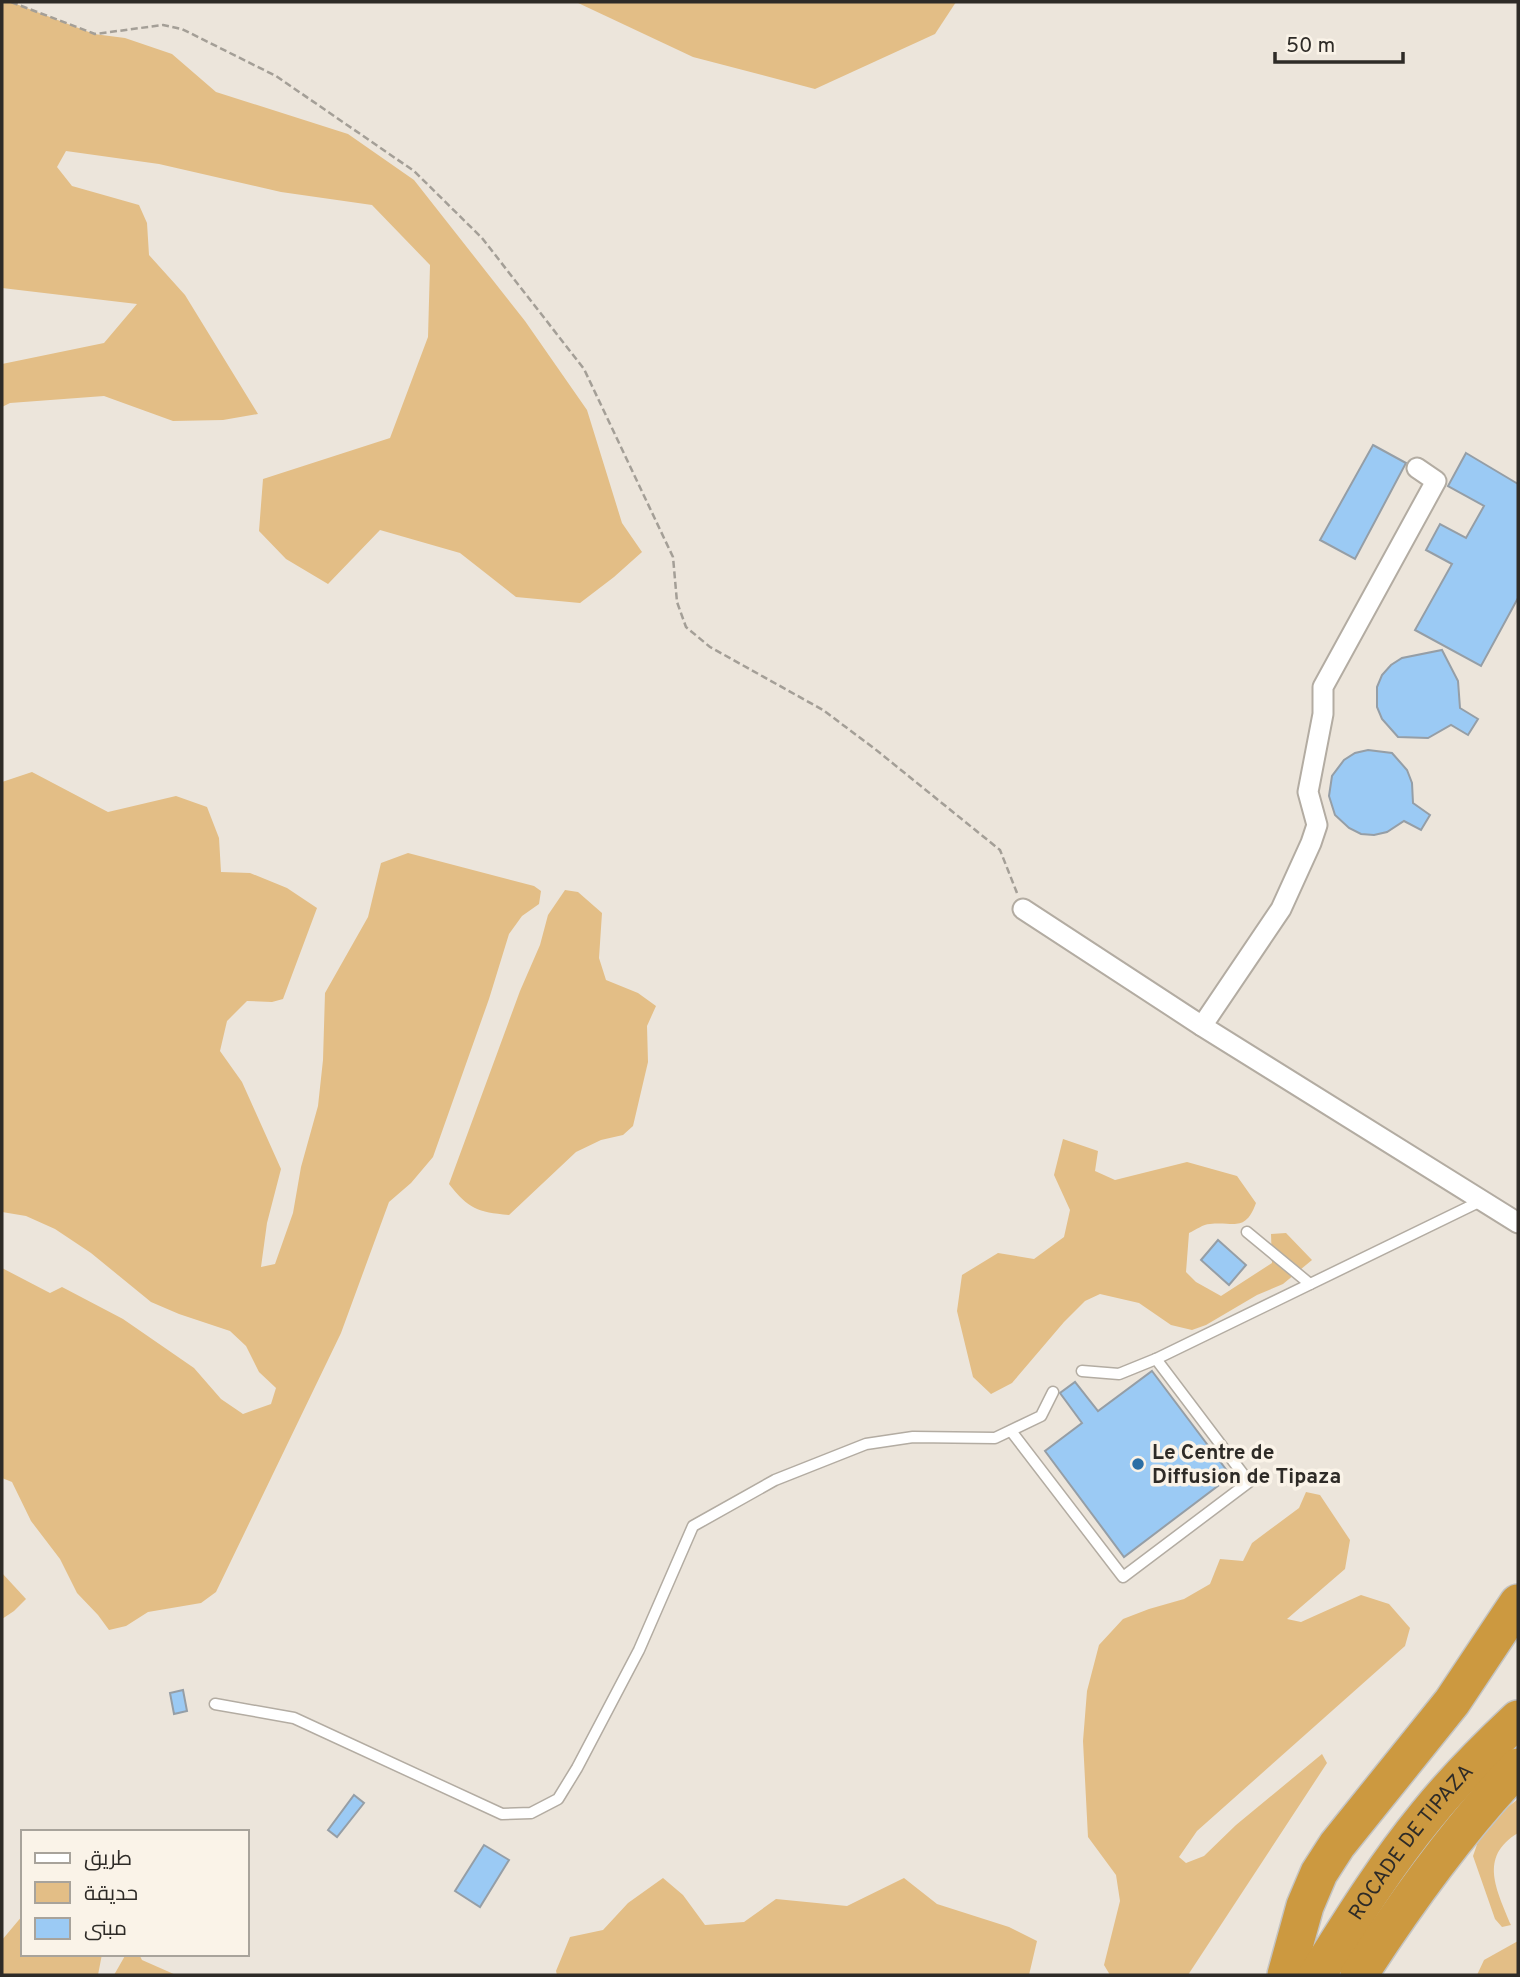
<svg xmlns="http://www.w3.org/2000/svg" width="1520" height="1977" viewBox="0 0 1520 1977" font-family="Overpass,Cairo,sans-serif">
	<rect width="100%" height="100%" fill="#ece5db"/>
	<g fill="#e3be86">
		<polygon points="2,2 11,2 94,34 125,38 172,54 216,92 348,134 414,180 525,321 587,410 622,523 642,552 614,577 580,603 516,597 460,553 380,530 328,584 286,559 259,531 263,479 390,438 428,337 430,265 372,205 281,192 159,164 66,151 57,167 72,186 139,205 147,223 149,255 185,295 258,414 223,420 173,421 104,396 10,403 2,407 2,364 104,343 137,304 2,288"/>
		<polygon points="576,2 956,2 935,34 815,89 693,57"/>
		<polygon points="32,772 108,812 176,796 207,807 219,838 221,872 250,873 287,888 317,908 283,999 272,1002 247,1001 227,1021 220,1051 242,1082 281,1169 267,1223 261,1267 275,1264 293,1213 301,1167 318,1106 323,1060 325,993 368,917 381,863 408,853 534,886 541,891 539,904 522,916 509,934 489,999 433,1157 411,1183 389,1202 341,1333 216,1592 201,1603 148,1612 126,1626 109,1630 98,1615 77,1593 60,1559 31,1521 12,1482 2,1478 2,1268 50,1293 62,1287 123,1319 194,1368 221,1399 243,1414 271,1404 276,1388 259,1372 246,1346 230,1331 179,1314 151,1302 91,1253 55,1229 26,1216 2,1212 2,782"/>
		<path d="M565,890l13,2 24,21 -3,45 7,22 32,13 18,13 -9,20 1,36 -15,64 -10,9 -22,5 -25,12 -67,63c-32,-3 -40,-6 -60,-31l71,-193 20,-46 8,-30z"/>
		<path d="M1063,1139l35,12 -3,20 20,9 72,-18 50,14 19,27c-11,30 -22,18 -46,21 -7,0 -14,6 -21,9l-3,39 10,10 25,14 51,-33 -1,-29 15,-1 26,27 -29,24 -26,11 -51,30 -14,5 -21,-5 -32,-22 -39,-9 -15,7 -21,21 -52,61 -21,11 -18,-17 -16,-66 5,-36 36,-22 36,6 30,-22 6,-27 -16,-35z"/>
		<polygon points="1306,1492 1320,1495 1350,1540 1345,1569 1287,1619 1301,1622 1361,1595 1389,1604 1410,1628 1405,1646 1197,1831 1179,1857 1186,1863 1204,1856 1236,1825 1322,1754 1327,1763 1188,1975 1110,1975 1104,1965 1120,1901 1116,1875 1088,1837 1083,1741 1087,1691 1099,1645 1123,1619 1149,1609 1184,1599 1210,1584 1220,1559 1243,1561 1252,1543 1299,1508"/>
		<polygon points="2,1573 26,1599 14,1611 2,1619"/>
		<path d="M1518,1799v34c-40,24 -21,57 -7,92l-9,2 -7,-8 -22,-63 10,-29z"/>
		<polygon points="663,1878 683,1895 705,1925 744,1922 776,1899 847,1906 904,1878 937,1904 1009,1927 1037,1941 1029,1975 557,1975 556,1971 570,1937 603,1930 628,1903"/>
		<polygon points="23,1915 23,1954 102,1954 98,1975 2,1975 2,1940"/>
		<polygon points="1518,1941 1518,1975 1477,1975 1484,1960"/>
		<polygon points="126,1954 139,1954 142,1960 176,1975 114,1975"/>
	</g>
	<g fill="#9bcaf4" stroke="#959ea6" stroke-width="2">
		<polygon points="1373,445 1406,463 1355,559 1320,540"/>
		<polygon points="1466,453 1518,484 1518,598 1481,666 1415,630 1452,564 1426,550 1440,524 1466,538 1484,506 1448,486"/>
		<polygon points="1442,650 1458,681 1460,708 1478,719 1468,735 1451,725 1428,738 1398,737 1382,719 1377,707 1377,687 1382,675 1391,665 1402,658"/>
		<polygon points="1368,750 1392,753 1407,770 1412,783 1413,803 1430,815 1421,830 1404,821 1387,832 1374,835 1361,834 1349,828 1335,815 1329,796 1332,776 1344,760 1355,753"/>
		<polygon points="1218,1240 1246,1265 1229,1285 1201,1260"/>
		<polygon points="1152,1371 1231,1476 1124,1557 1045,1451 1082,1423 1060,1393 1075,1382 1098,1411"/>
		<polygon points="183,1690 187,1711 174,1714 170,1693"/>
		<polygon points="354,1795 364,1803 337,1837 328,1830"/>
		<polygon points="484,1845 509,1860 480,1907 455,1891"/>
	</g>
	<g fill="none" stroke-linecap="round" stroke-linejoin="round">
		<g stroke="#b3aca2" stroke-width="13">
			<g id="lane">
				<polyline points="1247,1232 1310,1284"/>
				<polyline points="1082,1371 1119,1374 1156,1359 1483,1200"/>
				<polyline points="1011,1431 1123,1577 1249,1482 1156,1359"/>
				<polyline points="215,1704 294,1718 502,1814 531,1813 558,1799 577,1768 639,1650 693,1526 775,1480 866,1444 913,1437 995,1438 1041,1416 1053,1392"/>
			</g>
		</g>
		<g stroke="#b3aca2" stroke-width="23">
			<g id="street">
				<polyline points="1023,909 1202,1026 1518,1223"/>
				<polyline points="1202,1026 1281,909 1311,843 1317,825 1308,792 1323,714 1323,687 1436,481 1417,468"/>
			</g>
		</g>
		<g stroke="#c4c4c3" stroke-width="40">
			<g id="highway">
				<polyline points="1286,1975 1305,1906 1319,1873 1337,1845 1452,1702 1518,1603"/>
				<path id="s1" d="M1317,1975c34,-54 68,-109 109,-159 28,-35 60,-67 92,-97"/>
				<path d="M1359,1975c47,-73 99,-145 159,-208"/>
			</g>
		</g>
		<polyline stroke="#a49f97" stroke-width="2.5" stroke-dasharray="7 3.5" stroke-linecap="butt" points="11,2 95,34 163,25 182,29 276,76 414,171 482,238 584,369 673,557 677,602 686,627 710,647 823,710 875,749 1000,850 1017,893"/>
		<use href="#lane" stroke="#fff" stroke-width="10"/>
		<use href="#street" stroke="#fff" stroke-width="19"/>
		<use href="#highway" stroke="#cc9940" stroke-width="37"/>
	</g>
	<circle fill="#2c6fa5" stroke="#faf3e8" stroke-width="2.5" cx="1138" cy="1464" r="7"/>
	<g text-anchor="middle" stroke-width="7" stroke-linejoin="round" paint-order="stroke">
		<g font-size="21" font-weight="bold" fill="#2e2b27" stroke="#faf3e8" text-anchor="start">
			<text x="1152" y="1459">Le Centre de<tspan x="1152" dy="24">Diffusion de Tipaza</tspan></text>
		</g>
		<g font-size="21" fill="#2e2b27" stroke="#faf3e8">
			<text dy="7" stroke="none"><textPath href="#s1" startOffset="163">ROCADE DE TIPAZA</textPath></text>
		</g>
	</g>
	<rect width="1520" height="1977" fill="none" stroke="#2e2b27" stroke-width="7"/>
	<rect x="21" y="1830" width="228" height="126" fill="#faf3e8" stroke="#a8a39b" stroke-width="2"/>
	<rect x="35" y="1853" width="35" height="10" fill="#ffffff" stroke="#a8a39b" stroke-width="2"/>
	<text x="84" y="1865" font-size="21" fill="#2e2b27">طريق</text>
	<rect x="35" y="1882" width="35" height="21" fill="#e3be86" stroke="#a8a39b" stroke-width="2"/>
	<text x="84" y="1900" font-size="21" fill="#2e2b27">حديقة</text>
	<rect x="35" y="1918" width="35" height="21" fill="#9bcaf4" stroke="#a8a39b" stroke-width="2"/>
	<text x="84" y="1935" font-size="21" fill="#2e2b27">مبنى</text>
	<path d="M1275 52v10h128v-10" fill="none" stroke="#2e2b27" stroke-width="3.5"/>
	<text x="1286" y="52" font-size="21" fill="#2e2b27" stroke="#faf3e8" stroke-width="5" paint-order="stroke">50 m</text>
</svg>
